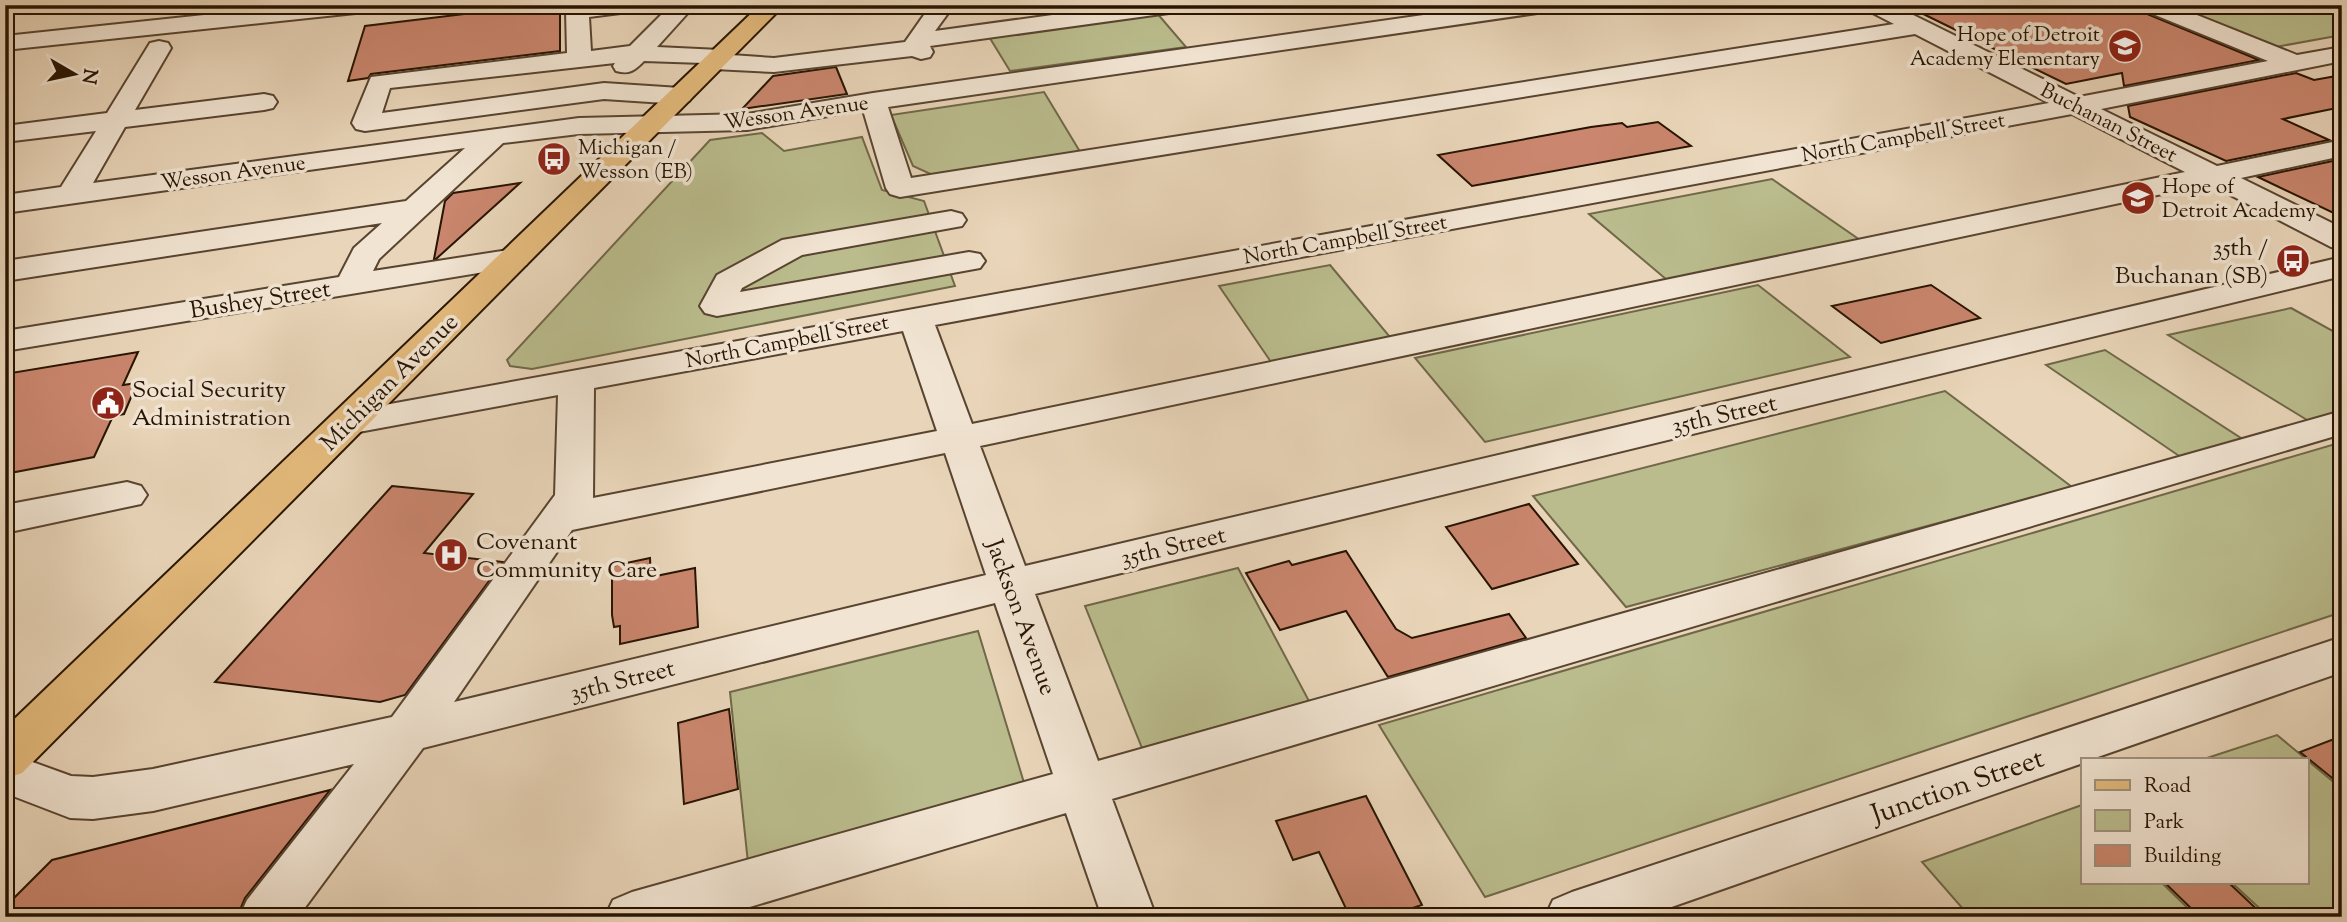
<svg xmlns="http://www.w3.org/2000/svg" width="2347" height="922" viewBox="0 0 2347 922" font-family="'Sorts Mill Goudy',serif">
	<rect width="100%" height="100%" fill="#e9d5b9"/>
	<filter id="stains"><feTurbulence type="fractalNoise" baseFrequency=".00286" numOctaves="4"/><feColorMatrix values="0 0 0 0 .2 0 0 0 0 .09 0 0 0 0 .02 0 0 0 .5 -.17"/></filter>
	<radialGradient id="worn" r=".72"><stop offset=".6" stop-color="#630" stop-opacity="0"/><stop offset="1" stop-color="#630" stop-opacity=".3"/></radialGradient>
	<g fill="#babc8d" stroke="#706848" stroke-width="2">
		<polygon points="2166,5 2342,5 2342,35 2270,48"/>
		<polygon points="1156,12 1186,47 1010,71 988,35"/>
		<polygon points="1044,92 1082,155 937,177 913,166 891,115"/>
		<polygon points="762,133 784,151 862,137 882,190 924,201 955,286 532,369 510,366 507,360 710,140"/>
		<polygon points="1772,179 1860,240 1667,280 1589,214"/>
		<polygon points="1330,265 1390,337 1271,362 1219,286"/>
		<polygon points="1758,285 1850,357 1485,442 1415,358"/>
		<polygon points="2291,308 2342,336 2342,415 2312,423 2168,335"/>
		<polygon points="2105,350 2247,442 2185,460 2046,365"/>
		<polygon points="1945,391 2072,487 1626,607 1533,496"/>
		<polygon points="2342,442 2342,612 1485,897 1379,725"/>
		<polygon points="1238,568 1309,701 1142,748 1085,606"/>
		<polygon points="978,631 1025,786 748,863 730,692"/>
		<polygon points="2277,735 2306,759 2204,759"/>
		<polygon points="2307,760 2342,789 2342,917 2269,917 2231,882 2307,882"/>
		<polygon points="2082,805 2083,882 2161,882 2197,917 1970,917 1922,862"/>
	</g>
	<g fill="#ca866e" stroke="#271402" stroke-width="2">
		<polygon points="538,5 560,5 560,51 371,74 368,78 348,81 365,26"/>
		<polygon points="1905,5 2032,5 2048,13 2094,5 2133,5 2142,12 2259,60 2124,86 2122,73 2066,84"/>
		<polygon points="836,67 847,94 742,109 773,76"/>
		<polygon points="2296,73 2314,80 2342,75 2342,107 2283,119 2329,140 2226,161 2130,117 2128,106"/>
		<polygon points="1658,122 1691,146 1472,186 1438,155 1591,127 1622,123 1627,127"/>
		<polygon points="2342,159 2342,217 2258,177"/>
		<polygon points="520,183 436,259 434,259 445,201 453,193"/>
		<polygon points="1931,285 1980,318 1881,343 1832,306"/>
		<polygon points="138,352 123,385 137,383 124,414 113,416 94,457 5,474 5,374"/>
		<polygon points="392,486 473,494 424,553 503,562 405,695 380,702 215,682"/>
		<polygon points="1529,504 1578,564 1492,589 1446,527"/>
		<polygon points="1346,551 1396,629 1412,638 1509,614 1526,638 1388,677 1346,611 1280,630 1246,573 1289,561 1292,565"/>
		<polygon points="650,558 651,577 695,568 698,627 620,644 620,626 614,627 612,615 612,566"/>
		<polygon points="729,709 738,789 684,804 678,723"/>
		<polygon points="2342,736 2342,786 2300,752"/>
		<polygon points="330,790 245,898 237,917 5,917 5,907 52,860"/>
		<polygon points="1366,796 1422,905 1385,917 1350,917 1319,852 1293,860 1276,821"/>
		<polygon points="2164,882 2228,882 2265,917 2200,917"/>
	</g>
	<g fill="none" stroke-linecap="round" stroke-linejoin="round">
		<g stroke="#584430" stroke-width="4">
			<g id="minor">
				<polygon points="298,5 376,5 373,10 365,12 5,50 5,36"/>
				<path d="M573,5h74l-3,5 -55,7 2,34 39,-5 41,-41h24l-38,42 63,3 11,5 43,3 131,-16 26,-37h23l-19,26 190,-26h62l-3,5 -8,2 -246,34 3,6 -3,5 -9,2 -9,-3 -138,16 -60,-3 -9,-2 -2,-4 -59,-2c-9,9 -14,14 -28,10l-3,-5 2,-3 -225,25 -8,25 222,-30 76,5 9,3 4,5 -4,5 -9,3 -76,-5 -239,32 -9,-2 -4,-6 19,-46 196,-24 -1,-42z"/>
				<path d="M1494,5h61l-3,5 -8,2 -656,95 23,71 983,-154 -27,-14 -3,-5h29l186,92 189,-36 -125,-51 -3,-5h32l125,50 45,-8v14l-241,48 116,57 125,-26v16l-101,22 101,50v21l-11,-2 -122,-63 -1229,262 45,120 1317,-309v19l-1307,318 63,167 1244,-350v23l-1230,365 44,118h-54l-36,-104 -350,104h-111l8,-17 19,-8 421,-118 -58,-171 -572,145 -125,169h-59l8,-17 107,-136 -201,47 -60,8 -23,-1 -65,-25v-41l66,24 22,1 60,-8 239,-52 163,-222 3,-100 -210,39 -13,-4 -6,-8 6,-8 1714,-311 -134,-69 -1015,163 -10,-3 -4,-6 -23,-78 -116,20 -168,4 -76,9 -124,116 -6,12 142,-22 11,2 5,7 -5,7 -521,86v-20l334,-54 15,-29 28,-25 -377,58v-20l401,-60 59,-53 -460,65v-18l56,-8 35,-56 -91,11v-16l102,-13 43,-70 9,-2 9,2 3,5 -36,62 129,-16 9,2 4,6 -4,6 -9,2 -139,17 -32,56 486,-65 168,-4 126,-21zM2072,114l113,58 -1213,252 -37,-99zM903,331l34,100 -344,67 1,-110zM945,453l41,122 -532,127 118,-172z"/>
				<polygon points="951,211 962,214 966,220 962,226 802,255 742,288 740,292 969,252 980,254 985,261 980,268 717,316 705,313 700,306 717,275 782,240"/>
				<polygon points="127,482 141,486 147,495 141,504 5,533 5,505"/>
				<polygon points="2342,637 2342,672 2092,759 2083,759 2083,763 1643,917 1545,917 1553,900 1572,892"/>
			</g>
		</g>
		<g stroke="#271402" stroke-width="4">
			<polygon id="major" points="760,5 784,5 22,773 5,779 5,728"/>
		</g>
		<use href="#minor" fill="#f1e4d2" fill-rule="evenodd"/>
		<use href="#major" fill="#e4ba7c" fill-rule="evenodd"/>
	</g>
	<defs>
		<g id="school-disc" transform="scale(1.75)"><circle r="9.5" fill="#8f2418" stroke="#f1e4d2"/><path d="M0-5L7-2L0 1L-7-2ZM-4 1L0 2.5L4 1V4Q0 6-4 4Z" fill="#fff"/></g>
		<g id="bus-disc" transform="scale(1.75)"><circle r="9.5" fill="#8f2418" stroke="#f1e4d2"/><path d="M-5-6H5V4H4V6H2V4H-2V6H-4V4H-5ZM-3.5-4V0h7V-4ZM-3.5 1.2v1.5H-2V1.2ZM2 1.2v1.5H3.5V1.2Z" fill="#fff"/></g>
		<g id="civic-disc" transform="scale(1.75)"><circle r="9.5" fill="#8f2418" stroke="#f1e4d2"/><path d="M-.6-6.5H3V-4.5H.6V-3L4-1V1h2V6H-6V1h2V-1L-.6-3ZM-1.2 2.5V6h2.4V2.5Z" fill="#fff"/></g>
		<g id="hospital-disc" transform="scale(1.75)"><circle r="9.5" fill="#8f2418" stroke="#f1e4d2"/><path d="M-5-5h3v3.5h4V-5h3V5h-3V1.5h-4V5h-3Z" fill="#fff"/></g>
	</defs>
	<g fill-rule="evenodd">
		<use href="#school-disc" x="2125" y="46"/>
		<use href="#bus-disc" x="554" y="159"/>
		<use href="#school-disc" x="2138" y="198"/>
		<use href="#bus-disc" x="2293" y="261"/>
		<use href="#civic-disc" x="108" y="403"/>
		<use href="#hospital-disc" x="451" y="555"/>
	</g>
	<g text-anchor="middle" stroke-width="7" stroke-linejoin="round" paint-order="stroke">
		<g font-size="21" fill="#271402" stroke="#f1e4d2" text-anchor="start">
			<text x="2100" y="41" text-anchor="end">Hope of Detroit<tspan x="2100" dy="24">Academy Elementary</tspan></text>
			<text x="578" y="154">Michigan /<tspan x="578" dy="24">Wesson (EB)</tspan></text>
			<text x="2162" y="193">Hope of<tspan x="2162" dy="24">Detroit Academy</tspan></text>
		</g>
		<g font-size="21" fill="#271402" stroke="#f1e4d2">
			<text transform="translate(796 112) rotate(-8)" y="7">Wesson Avenue</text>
			<text transform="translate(2109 122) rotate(27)" y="7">Buchanan Street</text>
			<text transform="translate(1903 137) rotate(-10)" y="7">North Campbell Street</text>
			<text transform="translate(233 172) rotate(-8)" y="7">Wesson Avenue</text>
			<text transform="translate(1345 239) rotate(-10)" y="7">North Campbell Street</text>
			<text transform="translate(787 341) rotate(-11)" y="7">North Campbell Street</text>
		</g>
		<g font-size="24" fill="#271402" stroke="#f1e4d2" text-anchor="start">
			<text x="2268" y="255" text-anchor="end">35th /<tspan x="2268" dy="28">Buchanan (SB)</tspan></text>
			<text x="132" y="397">Social Security<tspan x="132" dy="28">Administration</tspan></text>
			<text x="476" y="549">Covenant<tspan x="476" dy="28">Community Care</tspan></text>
		</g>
		<g font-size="24" fill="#271402" stroke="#f1e4d2">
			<text transform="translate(260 299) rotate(-9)" y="8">Bushey Street</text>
			<text transform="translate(389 382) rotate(-45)" y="8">Michigan Avenue</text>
			<text transform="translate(1724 414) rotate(-13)" y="8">35th Street</text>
			<text transform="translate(1173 546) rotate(-13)" y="8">35th Street</text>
			<text transform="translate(1022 617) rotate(70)" y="8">Jackson Avenue</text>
			<text transform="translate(622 680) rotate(-14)" y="8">35th Street</text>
		</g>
		<g font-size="28" fill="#271402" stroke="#f1e4d2">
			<text transform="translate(1957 785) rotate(-19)" y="10">Junction Street</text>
		</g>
	</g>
	<rect width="2347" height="922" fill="none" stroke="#e9d5b9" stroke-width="28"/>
	<rect x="7" y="7" width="2333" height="908" fill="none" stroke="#271402" stroke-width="3.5"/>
	<rect x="14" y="14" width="2319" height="894" fill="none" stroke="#271402" stroke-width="2"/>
	<rect x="2081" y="758" width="228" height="126" fill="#f1e4d2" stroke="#a0917f" stroke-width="2"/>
	<rect x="2095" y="780" width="35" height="10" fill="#e4ba7c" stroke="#a0917f" stroke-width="2"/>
	<text x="2144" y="792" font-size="21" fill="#271402">Road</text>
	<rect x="2095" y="810" width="35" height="21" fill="#babc8d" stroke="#a0917f" stroke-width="2"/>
	<text x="2144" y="828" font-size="21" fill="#271402">Park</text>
	<rect x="2095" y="845" width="35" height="21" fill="#ca866e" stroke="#a0917f" stroke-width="2"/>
	<text x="2144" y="862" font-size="21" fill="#271402">Building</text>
	<g transform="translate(74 74) rotate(99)" stroke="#f1e4d2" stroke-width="5" paint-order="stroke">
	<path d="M0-5L12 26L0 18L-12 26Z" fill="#271402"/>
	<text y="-10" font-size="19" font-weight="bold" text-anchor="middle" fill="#271402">N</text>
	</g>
	<rect width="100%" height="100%" filter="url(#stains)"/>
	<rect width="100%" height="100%" fill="url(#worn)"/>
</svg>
